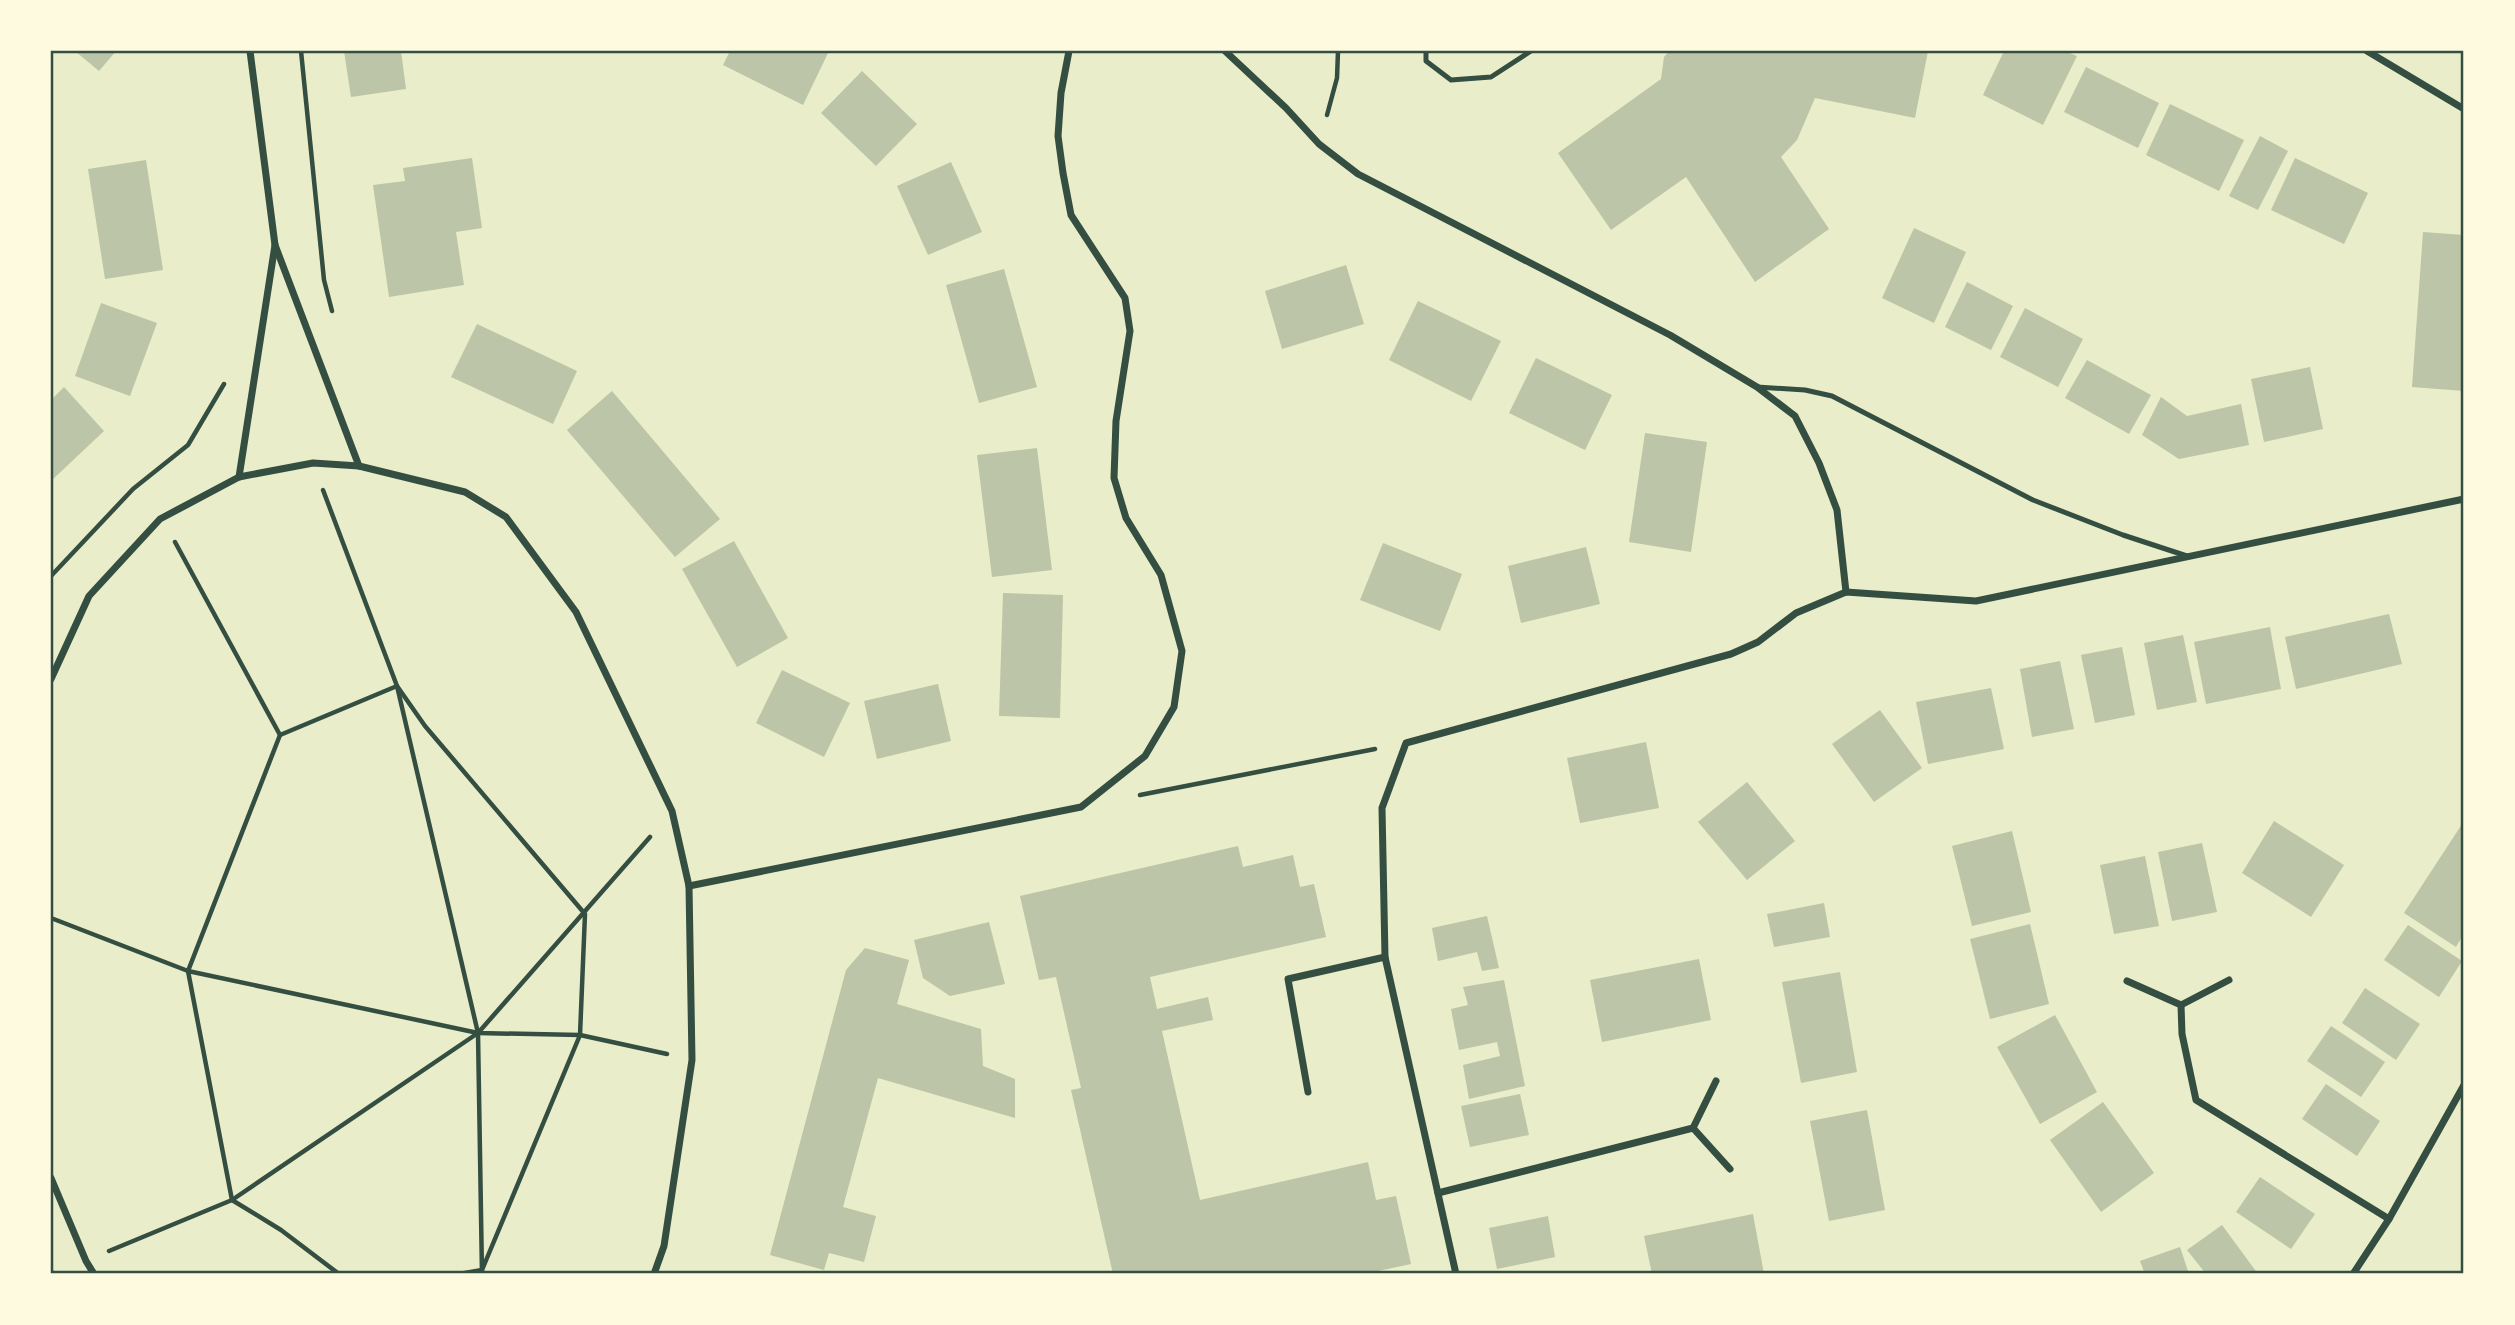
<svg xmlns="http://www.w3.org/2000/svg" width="2515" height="1325" viewBox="0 0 2515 1325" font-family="Ubuntu,sans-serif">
	<rect width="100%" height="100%" fill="#e9edc9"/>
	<g fill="#bcc5a7">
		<polygon points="75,51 116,51 99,71"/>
		<polygon points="344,51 401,51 406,89 351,97"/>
		<polygon points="730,51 829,51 803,105 723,65"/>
		<polygon points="1669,51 1928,51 1915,118 1815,98 1797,140 1781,157 1829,229 1755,282 1686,177 1611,230 1558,153 1661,79 1664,57"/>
		<polygon points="2004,51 2065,51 2077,56 2043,125 1983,95"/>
		<polygon points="2086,67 2159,103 2138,148 2064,112"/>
		<polygon points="862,71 917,124 876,166 821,113"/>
		<polygon points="2170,104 2244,140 2219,191 2146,155"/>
		<polygon points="2260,136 2288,151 2258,210 2229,196"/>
		<polygon points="472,158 482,228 456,232 464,285 389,297 373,185 405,181 403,168"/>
		<polygon points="2295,158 2368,193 2344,244 2271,210"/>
		<polygon points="146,160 163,270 105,279 88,169"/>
		<polygon points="951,162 982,232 928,255 897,186"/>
		<polygon points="1914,228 1966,252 1934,323 1882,298"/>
		<polygon points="2423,232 2464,235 2464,391 2412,387"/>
		<polygon points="1346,265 1364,324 1282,349 1265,291"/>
		<polygon points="1004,269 1037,387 979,403 946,285"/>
		<polygon points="1967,282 2013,306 1991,350 1945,327"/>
		<polygon points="1418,301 1501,341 1471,401 1389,360"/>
		<polygon points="101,303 157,323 130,396 75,376"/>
		<polygon points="2025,308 2083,339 2058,387 2000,357"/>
		<polygon points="477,324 577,371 553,424 451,377"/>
		<polygon points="1536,358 1612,395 1585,450 1509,413"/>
		<polygon points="2087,360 2151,395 2129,434 2065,398"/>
		<polygon points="2310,367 2323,429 2264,442 2251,379"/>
		<polygon points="64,387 104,431 51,481 51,400"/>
		<polygon points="612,391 720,519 675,557 567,430"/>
		<polygon points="2161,397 2187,416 2241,404 2249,445 2179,459 2142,435"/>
		<polygon points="1645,433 1707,442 1691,552 1629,542"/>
		<polygon points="1037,448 1052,570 992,577 977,455"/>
		<polygon points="734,541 788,638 737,667 682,569"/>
		<polygon points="1383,543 1462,574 1440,631 1360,600"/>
		<polygon points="1586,547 1600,604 1521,623 1508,566"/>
		<polygon points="1003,593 1063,595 1060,718 999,716"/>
		<polygon points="2389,614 2402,664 2296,689 2285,637"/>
		<polygon points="2270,627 2281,689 2206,704 2194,642"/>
		<polygon points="2183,635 2197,702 2157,710 2144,643"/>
		<polygon points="2122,647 2135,715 2095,723 2081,655"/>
		<polygon points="2060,661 2074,729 2032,737 2020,669"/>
		<polygon points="782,670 850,703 824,757 756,723"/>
		<polygon points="938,684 951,741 877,759 864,701"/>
		<polygon points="1991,688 2004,749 1928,764 1916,702"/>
		<polygon points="1880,710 1922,768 1874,802 1832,744"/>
		<polygon points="1646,742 1659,808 1580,823 1567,758"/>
		<polygon points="1747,782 1795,841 1747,880 1698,822"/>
		<polygon points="2274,821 2344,865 2311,917 2242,873"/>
		<polygon points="2464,821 2464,933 2456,947 2404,913"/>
		<polygon points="2012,831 2031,912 1972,926 1952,846"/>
		<polygon points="2202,843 2217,912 2172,921 2158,852"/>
		<polygon points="1238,846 1243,867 1293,855 1300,887 1314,884 1326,937 1150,977 1157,1009 1208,997 1213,1020 1162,1031 1200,1200 1368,1162 1376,1200 1396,1196 1411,1264 1364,1274 1113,1274 1071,1090 1081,1088 1056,977 1039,980 1020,896"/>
		<polygon points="2145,856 2159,926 2114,934 2100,865"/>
		<polygon points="1824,903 1830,937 1774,947 1767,914"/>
		<polygon points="1487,916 1499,968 1482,971 1477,952 1438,961 1432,928"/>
		<polygon points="989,922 1005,984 950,996 923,978 914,940"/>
		<polygon points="2030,924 2049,1004 1990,1019 1970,939"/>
		<polygon points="2408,925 2462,961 2439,997 2384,960"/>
		<polygon points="865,948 909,960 897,1004 981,1029 983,1066 1015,1079 1015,1118 878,1078 843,1207 876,1216 864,1262 829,1253 824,1270 770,1255 846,970"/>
		<polygon points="1699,959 1711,1020 1602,1042 1590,980"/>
		<polygon points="1840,972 1857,1072 1801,1083 1782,982"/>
		<polygon points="1504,980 1525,1086 1469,1099 1463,1065 1500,1056 1497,1042 1459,1050 1451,1009 1468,1005 1463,987"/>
		<polygon points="2365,988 2420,1024 2396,1060 2342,1023"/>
		<polygon points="2055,1015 2097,1092 2040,1124 1997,1047"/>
		<polygon points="2331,1026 2385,1062 2361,1097 2307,1061"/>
		<polygon points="2326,1084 2380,1121 2357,1156 2302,1119"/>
		<polygon points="1520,1094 1529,1135 1470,1147 1461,1106"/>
		<polygon points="2103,1102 2154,1173 2101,1212 2050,1140"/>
		<polygon points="1867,1110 1885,1210 1829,1221 1810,1121"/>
		<polygon points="2260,1177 2315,1214 2291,1249 2236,1212"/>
		<polygon points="1753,1214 1764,1274 1652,1274 1644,1236"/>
		<polygon points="1548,1216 1555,1257 1497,1269 1489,1228"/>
		<polygon points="2222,1225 2258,1274 2206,1274 2187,1250"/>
		<polygon points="2180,1247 2189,1274 2145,1274 2140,1261"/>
	</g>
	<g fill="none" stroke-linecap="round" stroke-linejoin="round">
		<g stroke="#344e41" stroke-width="4.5">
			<polyline points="301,51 324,280 332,311"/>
			<polyline points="1327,115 1337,78 1338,51"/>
			<polyline points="323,490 397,686 478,1033 482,1274"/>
			<polyline points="175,542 280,735"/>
			<polyline points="51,576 133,489 188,445 224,384"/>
			<polyline points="1140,795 1375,749"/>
			<polyline points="51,918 188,971 478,1033 580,1035 667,1054"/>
			<polyline points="109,1251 232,1200 478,1033 650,837"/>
			<polyline points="51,1271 52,1274"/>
			<polyline points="339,1274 281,1230 232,1200 188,971 280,735 397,686 425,726 585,914 580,1035 482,1270 459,1274"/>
		</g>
		<g stroke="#344e41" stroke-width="5">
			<polyline points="1426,51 1426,61 1451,80 1491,77 1531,51"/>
			<polyline points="1757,387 1805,390 1832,396 2033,500 2123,535 2187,556"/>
		</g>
		<g stroke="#344e41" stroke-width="7">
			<polyline points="250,51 275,245 359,466"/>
			<polyline points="1225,51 1286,108 1319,144 1358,174 1670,335 1757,387 1795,416 1819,463 1837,510 1846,592"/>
			<polyline points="2367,51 2464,109"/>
			<polyline points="239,477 275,245"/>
			<polyline points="51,679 89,596 160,519 239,477 313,463 359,466 465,492 506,517 576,612 672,811 689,886 692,1060 664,1246 654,1274"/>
			<polyline points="689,886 1081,807 1145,756 1174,707 1182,651 1161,575 1126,518 1114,478 1116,421 1130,331 1125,298 1071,215 1063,173 1058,136 1061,93 1069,51"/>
			<polyline points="2127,981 2181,1005 2182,1034 2196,1100 2389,1219"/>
			<polyline points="2181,1005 2229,980"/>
			<polyline points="1308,1092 1288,979 1385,957"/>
			<polyline points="1693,1128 1730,1169"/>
			<polyline points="51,1178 86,1261 94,1274"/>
			<polyline points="1438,1193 1693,1128 1716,1081"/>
			<polyline points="1456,1274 1385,957 1382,808 1406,743 1731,654 1758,642 1796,613 1846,592 1976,601 2464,499"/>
			<polyline points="2353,1274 2389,1219 2464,1085"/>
		</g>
	</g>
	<rect width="2515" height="1325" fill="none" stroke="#fefae0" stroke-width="105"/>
	<rect x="52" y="52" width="2410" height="1220" fill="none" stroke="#344e41" stroke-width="2.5"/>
</svg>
